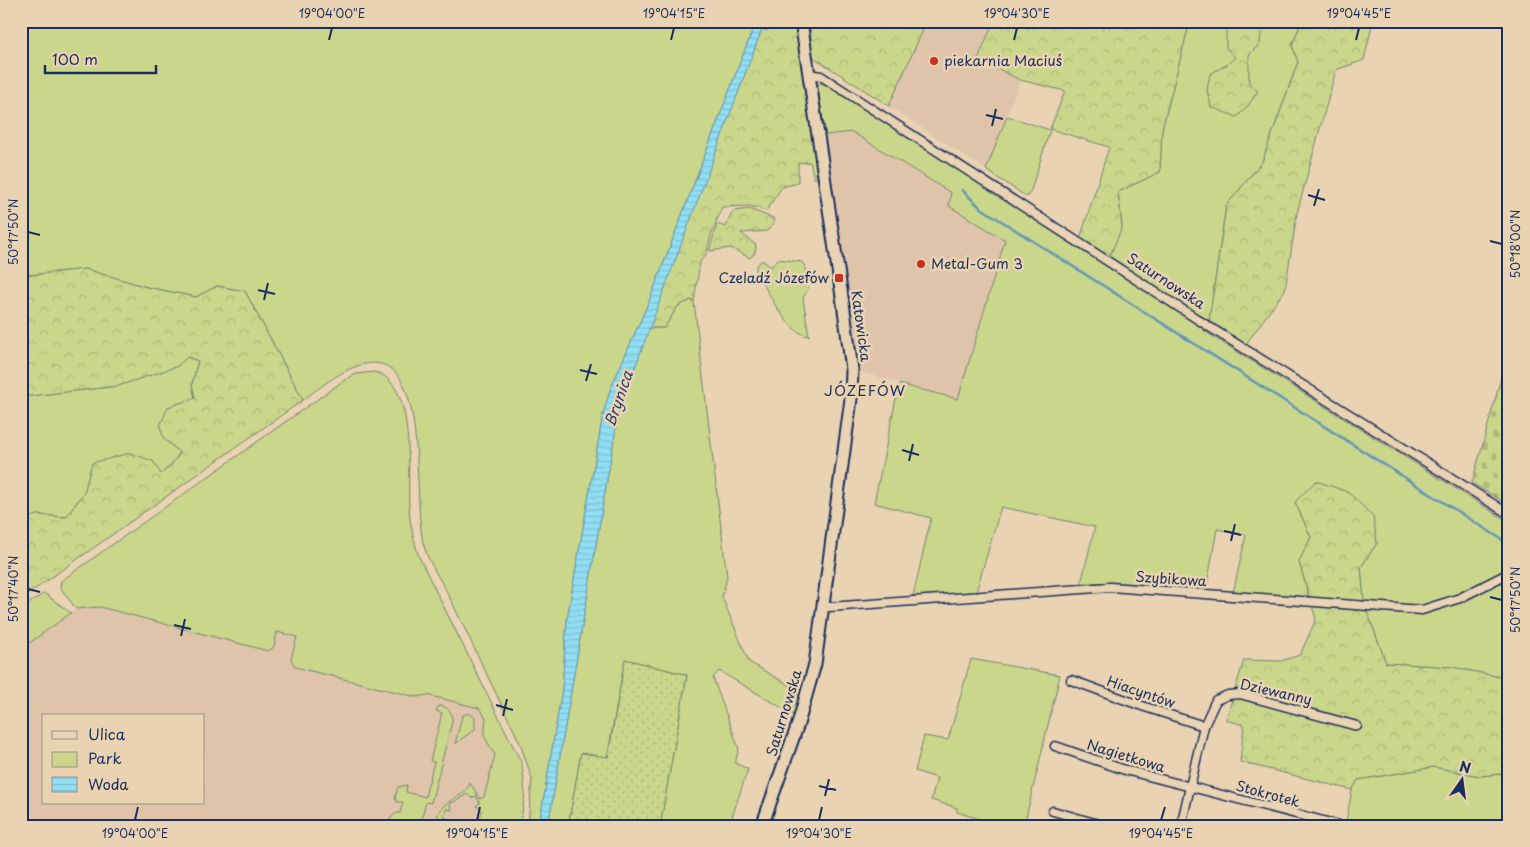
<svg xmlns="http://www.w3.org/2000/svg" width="1530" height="847" viewBox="0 0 1530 847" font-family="'Playpen Sans',sans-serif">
	<defs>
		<pattern id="forest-crowns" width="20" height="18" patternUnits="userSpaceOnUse" patternTransform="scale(1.25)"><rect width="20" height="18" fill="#cad68a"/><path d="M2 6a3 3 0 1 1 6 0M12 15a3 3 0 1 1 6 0" fill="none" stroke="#adb87a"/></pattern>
		<pattern id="cemetery-stones" width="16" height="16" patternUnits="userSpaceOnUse" patternTransform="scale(1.25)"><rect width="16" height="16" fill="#cad68a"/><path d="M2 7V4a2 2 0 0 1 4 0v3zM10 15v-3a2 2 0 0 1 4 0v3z" fill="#adb87a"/></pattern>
		<pattern id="garden-dots" width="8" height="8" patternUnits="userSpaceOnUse" patternTransform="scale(1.25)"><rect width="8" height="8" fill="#cad68a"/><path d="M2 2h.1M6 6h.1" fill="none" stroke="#adb87a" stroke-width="1.8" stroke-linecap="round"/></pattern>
		<pattern id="water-rules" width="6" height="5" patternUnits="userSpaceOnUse" patternTransform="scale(1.25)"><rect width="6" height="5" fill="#92def2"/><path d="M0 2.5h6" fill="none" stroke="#7dbfd2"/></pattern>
	</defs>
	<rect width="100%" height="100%" fill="#e9d3b2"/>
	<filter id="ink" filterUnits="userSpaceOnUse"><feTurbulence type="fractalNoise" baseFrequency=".02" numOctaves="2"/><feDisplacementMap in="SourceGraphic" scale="10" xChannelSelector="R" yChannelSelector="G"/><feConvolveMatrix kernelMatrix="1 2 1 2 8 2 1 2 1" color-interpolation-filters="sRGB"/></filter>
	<g filter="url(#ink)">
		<g fill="#dfc4aa" fill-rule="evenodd">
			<polygon points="927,21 994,21 978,59 1020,80 986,170 889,106"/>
			<polygon points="852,132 952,193 949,206 1005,240 958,399 860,372 828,167 826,135"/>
			<path d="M86,602l188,26 209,74 23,42 -21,82h-464v-177zM44,716h160v87h-160z"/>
		</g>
		<g fill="#cad68a" stroke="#728274">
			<path d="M21,21h133l7,3 32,-3h563l-106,278 -40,91 -7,25 -36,204 -5,71 -23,136h-11l4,-47 -12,-36c-24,-49 -47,-98 -71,-147 -9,-18 -24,-38 -27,-59 -7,-39 1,-140 -28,-166 -27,-24 -69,13 -91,29l-58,-109 -28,-5 -21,11 -49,-10 -62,-18 -64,7z"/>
			<polygon points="1190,21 1302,21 1292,45 1298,62 1262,162 1226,206 1209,321 1204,331 1509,522 1509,679 1452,667 1386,663 1364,603 1361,567 1377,543 1295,502 1311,537 1299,562 1310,600 1233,593 1246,535 1217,529 1206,591 1102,583 1081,583 1095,527 1001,507 976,592 913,596 931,518 874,503 899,384 958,399 1005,240 949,206 951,193 852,132 826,135 817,85 822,83 1109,257 1122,227 1118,192 1160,172 1162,129"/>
			<polygon points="1007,116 1050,130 1031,190 1027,197 986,170"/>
			<path d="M778,259l24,3 3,5 3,22 -5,9 6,38c-23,-3 -42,-47 -53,-65v-5l6,-6 9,7z"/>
			<polygon points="691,300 694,302 727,577 722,597 749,662 801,692 796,716 719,671 713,678 739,749 735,763 748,769 729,826 721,826 705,820 702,826 660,826 687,675 625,659 607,758 581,753 568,826 548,826 619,410 649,328 664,328 678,306"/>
			<polygon points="187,357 198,361 192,384 195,398 168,407 164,439 180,452 172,464 161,474 93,463 84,493 66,517 38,515 21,539 21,397 118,386 141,377 161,372"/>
			<path d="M374,372c43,8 33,103 35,136 1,17 5,33 10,49l103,207 3,29 -5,33h-42l4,-16 -6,-4 4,-3 -4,-7 -5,2 -4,-4 -17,10 2,6 -6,-1 -2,8 5,2 -1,2 -11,-2c1,-19 27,-19 33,-36l10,16 4,-2 11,-42 -11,-19 2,-18 -7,-10 -52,-13 -11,2 -121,-30 -4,-8 6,-22 -20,-5 -3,15 -6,4 -168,-44 -24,2 -16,-22 1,-6 282,-200 13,-7z"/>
			<polygon points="44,593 71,613 21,649 21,609"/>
			<polygon points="971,659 1060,675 1024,826 1003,826 957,812 957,808 931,800 937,778 915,771 924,736 948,740"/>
			<path d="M439,706c9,0 14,7 13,16l-21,81 -5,-1 -5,19 6,1 -1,4 -13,-1v-4l-6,-1 -5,6h-15l2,-6 7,-7h4l3,-11h-6l-2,-5 3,-10 9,-2 -1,7 19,5 9,-35 -4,-1 12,-48 -6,-2z"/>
			<polygon points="467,713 475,717 475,729 455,744 462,716"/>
			<polygon points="1434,767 1480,776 1509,773 1509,826 1345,826 1352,790 1358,780"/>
		</g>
		<g fill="url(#forest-crowns)" stroke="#728274">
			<polygon points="765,21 796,21 819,178 814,178 810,162 798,163 798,183 782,187 766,211 749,206 722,207 711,235 706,255 700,262 694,302 691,300 678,306 664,328 649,328 762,29 767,31 768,28 766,27"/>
			<polygon points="809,21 927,21 889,106 813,57"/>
			<polygon points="994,21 1190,21 1162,129 1160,172 1118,192 1122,227 1109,258 1080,239 1109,147 1050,129 1065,91 1020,80 978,59"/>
			<polygon points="1232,21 1262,21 1260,44 1249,55 1249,84 1258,91 1247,107 1237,117 1211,107 1207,90 1210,74 1228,64 1235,57 1226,48 1226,32"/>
			<polygon points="1302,21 1373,21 1364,60 1336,70 1297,213 1285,290 1246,344 1209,321 1226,206 1262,162 1298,62 1292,45"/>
			<polygon points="749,209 773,218 774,223 767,231 741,233 756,245 755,253 750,258 731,248 709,251 717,224 726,227 733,211"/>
			<polygon points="85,269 147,287 196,297 217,286 245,291 303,400 21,599 24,518 38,515 66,517 84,493 92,463 130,453 153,461 161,474 172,464 180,453 164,439 160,426 168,407 195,398 192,384 198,361 187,357 178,366 118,386 21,397 21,276"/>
			<polygon points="1316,481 1348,492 1373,516 1377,543 1361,567 1364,603 1386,663 1452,667 1509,679 1509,773 1480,776 1434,767 1358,780 1352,790 1240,762 1244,725 1226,720 1244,660 1281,661 1300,655 1316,619 1299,562 1311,537 1295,502"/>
		</g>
		<polygon fill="url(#cemetery-stones)" stroke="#728274" points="1509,349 1509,505 1472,483"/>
		<polygon fill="url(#garden-dots)" stroke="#728274" points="625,659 687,675 660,826 568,826 581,753 608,757"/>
		<polygon fill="url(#water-rules)" stroke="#6298b7" points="756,21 765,21 766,27 769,28 767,31 762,29 619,410 548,826 539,826 562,690 567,619 603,415 610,390 650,299"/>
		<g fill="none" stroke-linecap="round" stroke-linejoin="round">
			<polyline stroke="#6298b7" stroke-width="2.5" points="962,190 981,208 1509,544"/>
			<g stroke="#1b2f5e" stroke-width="11">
				<g id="street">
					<polyline points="808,74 821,76 1211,328 1509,514"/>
					<polyline points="823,606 829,607 1110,587 1422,610 1460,598 1509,573"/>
					<polyline points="1071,680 1145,707 1204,726"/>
					<polyline points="1055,746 1125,770 1339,825"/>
					<polyline points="1053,811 1105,826"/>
					<polyline points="1181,826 1204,726 1216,700 1228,695 1240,694 1357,726"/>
				</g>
			</g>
			<g stroke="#1b2f5e" stroke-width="15">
				<polyline id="secondary" points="762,826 798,724 815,664 851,399 852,370 844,310 801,21"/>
			</g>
			<use href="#street" stroke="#e9d3b2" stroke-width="8"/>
			<use href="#secondary" stroke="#e9d3b2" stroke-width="11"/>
		</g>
	</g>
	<path fill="none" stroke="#1b2f5e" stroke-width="2" d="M329,40l3,-12M671,40l3,-12M1014,40l3,-12M1356,40l3,-12M986,115l17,4M992,126l4,-17M1308,195l17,5M1314,206l5,-17M28,232l12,3M1490,241l12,3M258,290l17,4M264,300l4,-17M580,370l17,4M586,381l5,-17M902,450l17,5M909,461l4,-17M1224,531l17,4M1231,541l4,-17M28,589l12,3M1490,597l12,3M174,625l17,4M181,636l4,-17M496,705l17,5M503,716l4,-17M819,786l17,4M825,796l4,-17M135,820l3,-13M477,820l3,-13M819,820l3,-13M1161,820l4,-13"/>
	<g fill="#c8321e" stroke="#e9d3b2" stroke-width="2">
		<circle cx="934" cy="61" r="5"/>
		<circle cx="921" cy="264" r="5"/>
		<rect x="834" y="273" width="10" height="10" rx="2.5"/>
	</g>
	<g text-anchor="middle" stroke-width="5" stroke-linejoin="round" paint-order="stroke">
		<g font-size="14" fill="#1b2f5e" stroke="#e9d3b2" text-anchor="start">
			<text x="944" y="66">piekarnia Maciuś</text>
			<text x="931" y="269">Metal-Gum 3</text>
			<text x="829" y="283" text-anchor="end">Czeladź Józefów</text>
		</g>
		<g font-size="14" fill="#1b2f5e" stroke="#e9d3b2">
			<text transform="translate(1166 281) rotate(33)" y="5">Saturnowska</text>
			<text transform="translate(861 326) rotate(82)" y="5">Katowicka</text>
			<text transform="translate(1171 579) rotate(4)" y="5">Szybikowa</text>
			<text transform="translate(1141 692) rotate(19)" y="5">Hiacyntów</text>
			<text transform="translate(1276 692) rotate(13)" y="5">Dziewanny</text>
			<text transform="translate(784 713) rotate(-73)" y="5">Saturnowska</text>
			<text transform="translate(1126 756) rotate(17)" y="5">Nagietkowa</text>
			<text transform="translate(1268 794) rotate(15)" y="5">Stokrotek</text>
		</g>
		<g font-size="15" letter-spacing="1" fill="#1b2f5e" stroke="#e9d3b2">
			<text x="865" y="396">JÓZEFÓW</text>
		</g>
		<g font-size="15" font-style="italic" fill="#27406d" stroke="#e9d3b2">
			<text transform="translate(619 399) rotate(-71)" y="5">Brynica</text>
		</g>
	</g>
	<rect width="1530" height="847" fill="none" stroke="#e9d3b2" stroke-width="55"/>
	<rect x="42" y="714" width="162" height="90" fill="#e9d3b2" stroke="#979190"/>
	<rect x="52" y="731" width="25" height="8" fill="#e9d3b2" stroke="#979190"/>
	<text x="88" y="740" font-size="15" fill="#1b2f5e">Ulica</text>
	<rect x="52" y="752" width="25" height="15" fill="#cad68a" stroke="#979190"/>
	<text x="88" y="764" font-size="15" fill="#1b2f5e">Park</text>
	<rect x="52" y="777" width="25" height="15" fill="url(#water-rules)" stroke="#979190"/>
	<text x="88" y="790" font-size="15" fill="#1b2f5e">Woda</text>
	<g transform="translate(1462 780) rotate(14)" stroke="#e9d3b2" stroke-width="4" paint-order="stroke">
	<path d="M0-4L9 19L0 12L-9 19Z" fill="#1b2f5e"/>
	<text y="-8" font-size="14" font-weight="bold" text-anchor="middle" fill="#1b2f5e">N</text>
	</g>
	<path d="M45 65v8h111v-8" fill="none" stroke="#1b2f5e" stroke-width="2.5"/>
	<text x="52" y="65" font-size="15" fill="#1b2f5e" stroke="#e9d3b2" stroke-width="4" paint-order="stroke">100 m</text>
	<rect x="28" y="28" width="1474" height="792" fill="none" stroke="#1b2f5e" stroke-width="2"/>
	<g font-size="12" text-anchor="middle" fill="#1b2f5e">
		<text x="332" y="18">19°04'00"E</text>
		<text x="674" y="18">19°04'15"E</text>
		<text x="1017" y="18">19°04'30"E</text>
		<text x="1359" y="18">19°04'45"E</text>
		<text transform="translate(14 232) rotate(-90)" y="4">50°17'50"N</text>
		<text transform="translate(1516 244) rotate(-90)" y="4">50°18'00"N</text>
		<text transform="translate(14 589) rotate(-90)" y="4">50°17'40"N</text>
		<text transform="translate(1516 600) rotate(-90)" y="4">50°17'50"N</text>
		<text x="135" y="838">19°04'00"E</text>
		<text x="477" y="838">19°04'15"E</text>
		<text x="819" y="838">19°04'30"E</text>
		<text x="1161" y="838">19°04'45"E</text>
	</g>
</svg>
